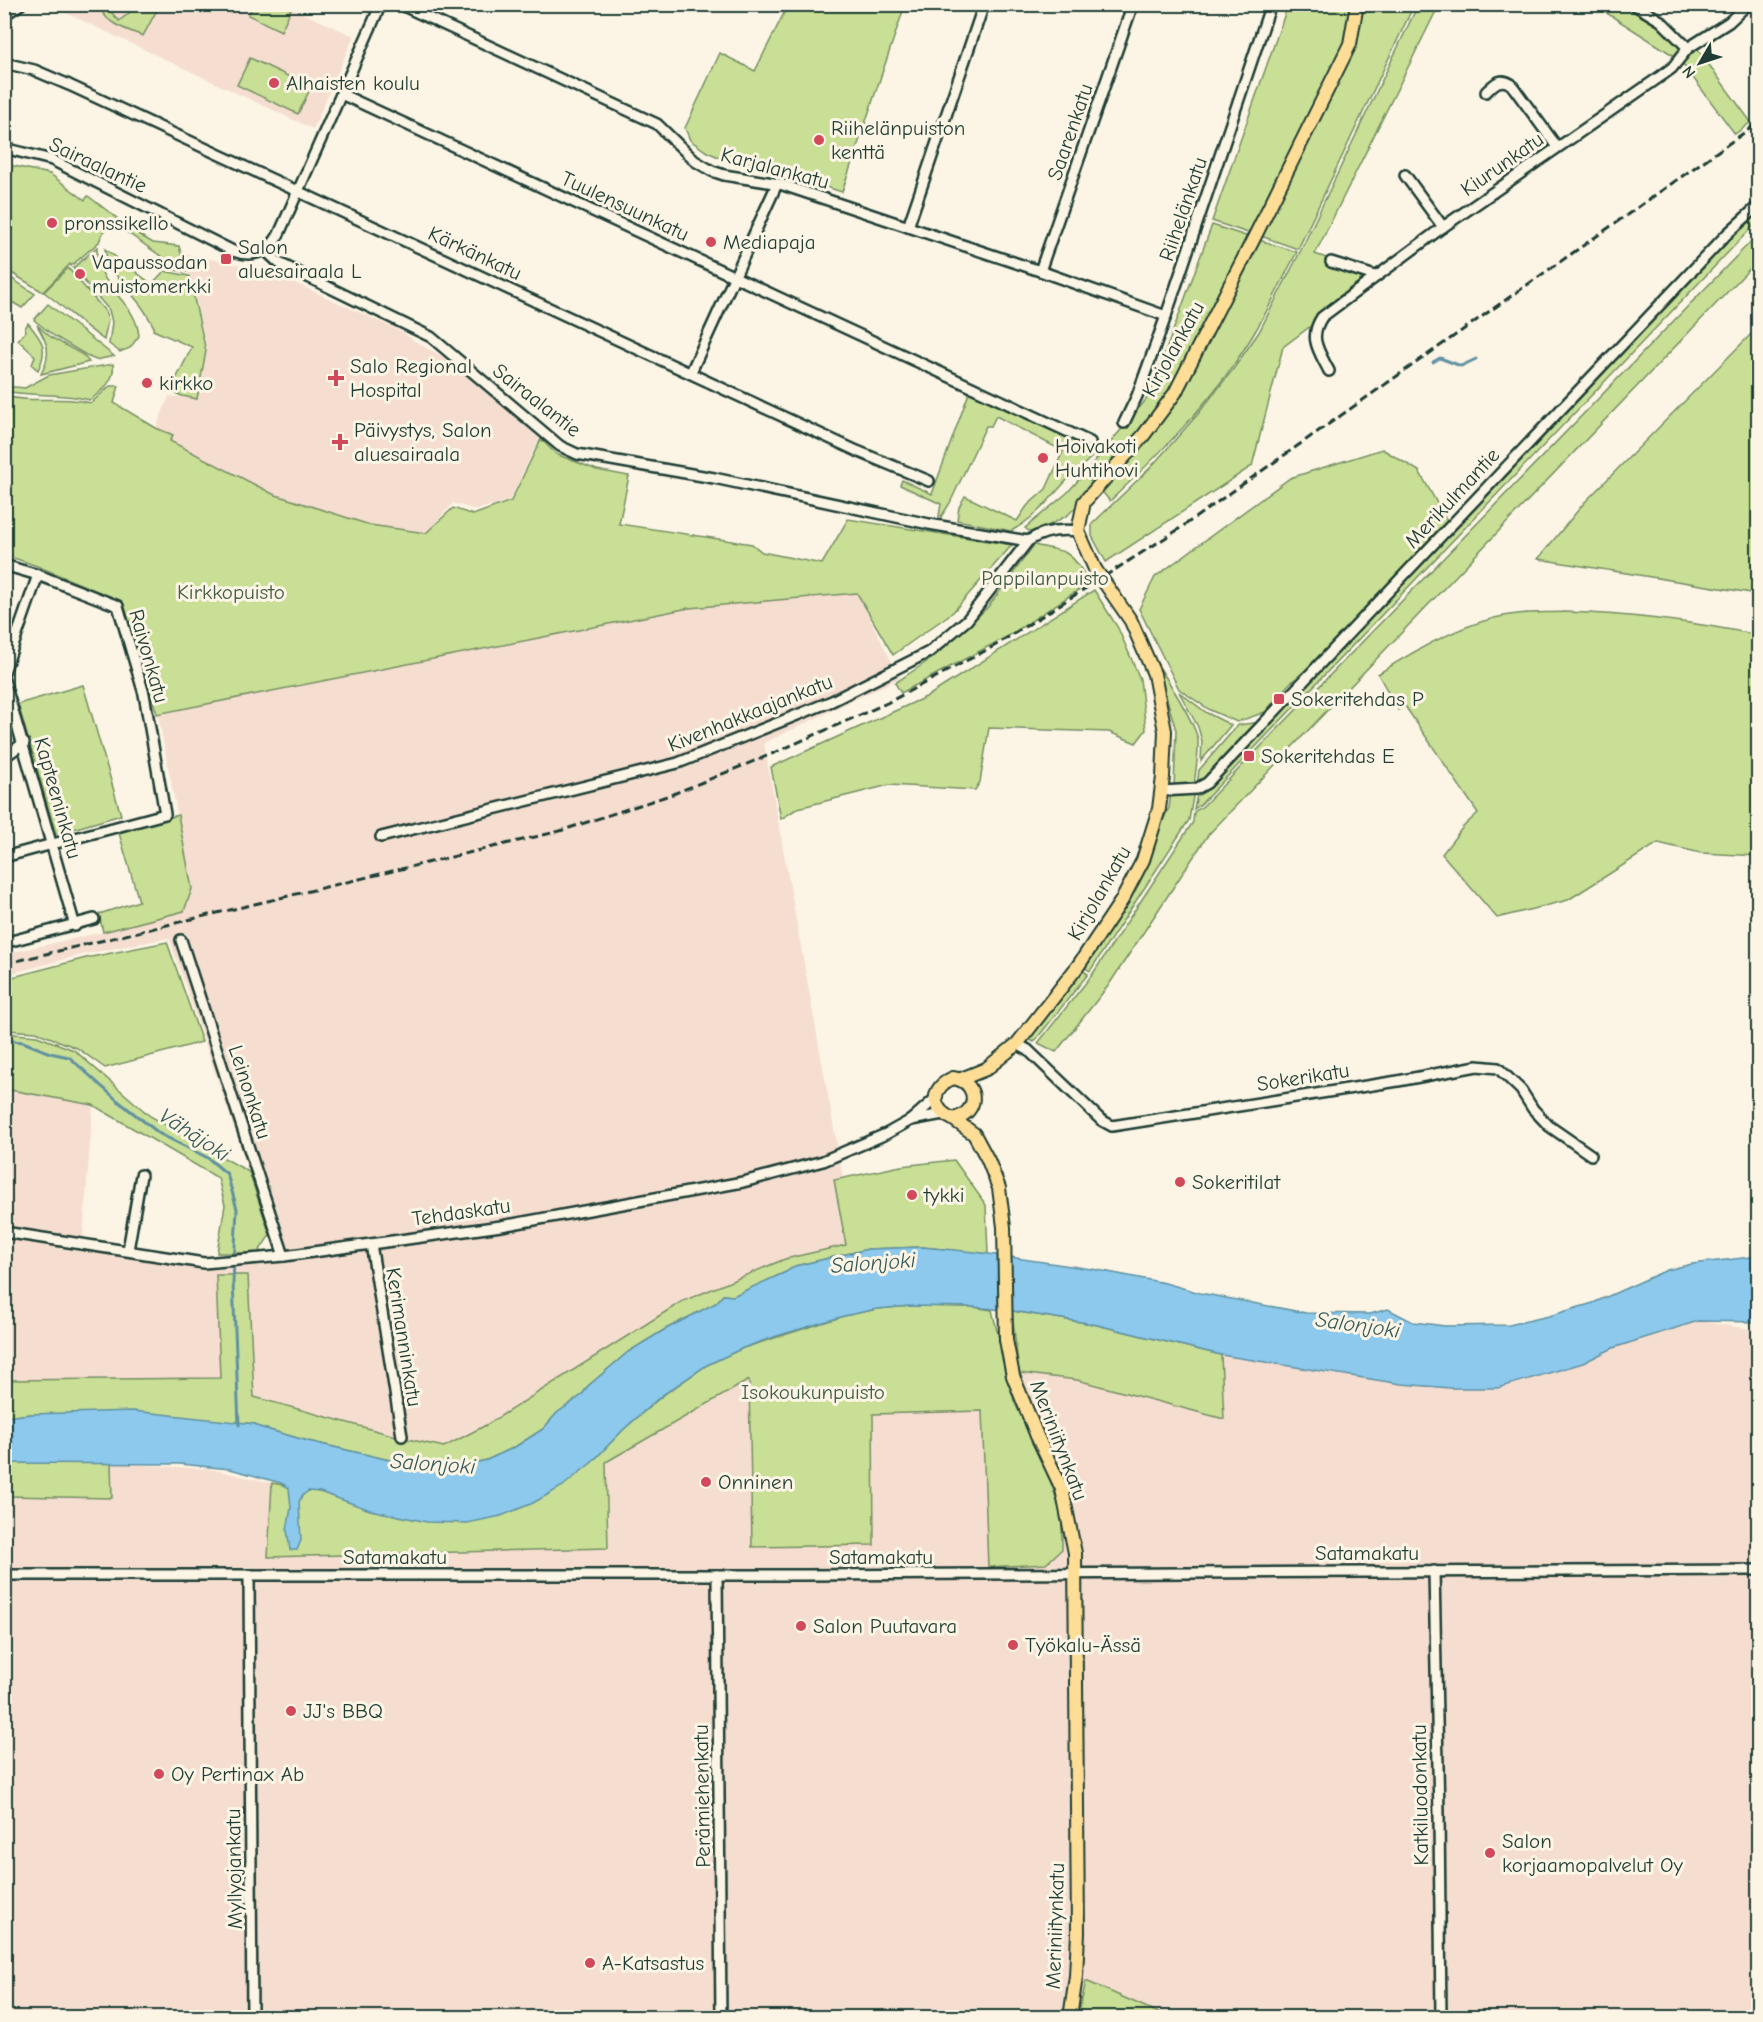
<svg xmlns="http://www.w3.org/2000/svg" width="1763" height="2022" viewBox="0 0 1763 2022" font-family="'Comic Neue',sans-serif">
	<rect width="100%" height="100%" fill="#fcf5e5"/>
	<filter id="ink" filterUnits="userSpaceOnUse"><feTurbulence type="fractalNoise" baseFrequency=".0167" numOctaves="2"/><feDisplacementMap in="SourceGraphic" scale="12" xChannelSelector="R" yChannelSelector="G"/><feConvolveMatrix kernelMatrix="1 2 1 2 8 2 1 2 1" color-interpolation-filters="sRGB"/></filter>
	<g filter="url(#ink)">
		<g fill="#f5ded0">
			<polygon points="49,5 284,5 354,36 313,129"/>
			<polygon points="182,253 269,271 400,331 421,345 449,360 540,437 510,500 476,510 453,503 427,533 370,525 273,494 170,441 156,428 169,396 198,399 207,350 194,292"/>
			<polygon points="857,593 900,678 764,743 843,1178 835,1180 847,1245 785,1259 681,1302 488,1424 444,1447 403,1438 244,1394 221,1378 5,1380 5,1089 93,1105 83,1238 216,1258 276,1251 169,938 85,954 5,975 5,954 103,932 184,911 192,889 158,715 177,709 689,608"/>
			<polygon points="1698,1321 1758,1330 1758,2017 1168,2017 1087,1981 1078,2018 5,2018 5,1496 112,1498 111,1463 210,1469 272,1483 268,1557 608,1548 606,1462 749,1380 873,1413 982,1410 987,1538 1062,1517 1050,1479 1014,1401 1006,1373 1077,1380 1224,1418 1221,1355 1401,1384 1450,1388 1498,1388 1583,1363 1613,1348"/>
		</g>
		<g fill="#c9df95" stroke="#748e64" stroke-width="1.5">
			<path d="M100,5h5l14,16 20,-16 20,1 -16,30c-15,-6 -41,-13 -43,-31z"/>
			<polygon points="253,5 281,5 291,9 281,31 248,15"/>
			<polygon points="788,5 905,5 842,192 783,173 726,160 707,152 690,140 685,128 720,53 755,71"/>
			<polygon points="1288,5 1357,5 1348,43 1254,235 1212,221"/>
			<polygon points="1360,5 1414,5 1298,249 1258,235 1351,45"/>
			<polygon points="1418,5 1439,5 1315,254 1377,276 1283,347 1252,466 1106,562 1092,536 1092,524 1150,468 1198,414 1234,368 1259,332 1301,250"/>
			<polygon points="1594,5 1631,5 1661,21 1683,52 1676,57"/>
			<polygon points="1696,47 1751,122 1735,134 1679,59"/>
			<polygon points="250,58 311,87 298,114 237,85"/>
			<polygon points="5,164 50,174 85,200 88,196 117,218 102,234 99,242 71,266 70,264 43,292 5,269"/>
			<polygon points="1758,211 1758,221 1201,804 1194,809 1198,790 1729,237"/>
			<polygon points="123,225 153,243 179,246 186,272 165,268 169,262 121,228"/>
			<polygon points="1212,225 1252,238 1174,392 1096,485 1085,473 1149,396"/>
			<polygon points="1758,234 1758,260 1208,835 1108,986 1056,1052 1038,1043 1092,975 1193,822 1194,812 1203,806"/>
			<path d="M1256,239l41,13c-14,26 -26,53 -41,78 -37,64 -92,120 -146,171l-12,-14 48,-51z"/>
			<path d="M97,247c-2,42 39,52 42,89l-9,12 -10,4 -11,-8 3,-22 -3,-12 -36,-42z"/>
			<path d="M105,249l47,35 12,-13 25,5 17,75 -9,48 -15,-3 -12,-5 22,-44 -39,-17 1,-3c-3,-5 -6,-11 -10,-17 -13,-20 -36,-36 -39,-61z"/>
			<path d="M68,268l37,43 3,9 -4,20c-21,-15 -39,-32 -60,-48z"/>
			<polygon points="5,274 35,294 22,308 5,298"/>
			<polygon points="48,304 114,356 96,360 91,358 54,336 34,320"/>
			<path d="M28,323c14,17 21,25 10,47l-6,-5 3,-9 -17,-16 8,-9 -1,-3z"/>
			<path d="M37,325l15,13 31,17 6,7 -48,12c11,-21 7,-30 -4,-49z"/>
			<polygon points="1758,327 1758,594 1538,559 1584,503"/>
			<path d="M113,364c3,16 -11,27 -23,36 -28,-8 -58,-3 -85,-9v-5l20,2 24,-13z"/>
			<path d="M110,386h9l-5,17 42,25 17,7 -3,6 103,53 97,31 56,8 27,-25 20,7 38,-14 30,-62 15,15 41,16 32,6 -10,48 133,20 10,8 60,12 26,-45 164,26 -59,67 -60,43 -36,-62 -168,15 -532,106 -36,-113 -84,-35 -32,-11v-159c28,8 58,-1 86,7z"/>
			<path d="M970,390l120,55 7,7c-10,10 -21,19 -31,29 -17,19 -32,38 -55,50l-54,-11 2,-13 6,-11 52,25 10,-15 19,-17 17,-38 -67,-35 -5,10h-5l-36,77 -9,14 -2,-1 2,-12 -41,-19 2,-5 30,14z"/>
			<polygon points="1382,449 1419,471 1447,521 1321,657 1289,684 1265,712 1237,722 1210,710 1179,689 1139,609 1155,577 1290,478"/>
			<polygon points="1084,474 1095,487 1068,515 1033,534 1025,528 1067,493"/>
			<path d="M1034,545c8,2 27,5 32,8 11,7 17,19 23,30l-79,52 -109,58 -6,-10 39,-26 54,-50z"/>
			<polygon points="1094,590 1118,628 1140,679 1146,730 1136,743 1109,732 989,728 980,782 975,790 889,785 798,808 781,819 771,767 928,696"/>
			<path d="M1565,612c66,2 129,10 193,23v221l-57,-3 -43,-10 -90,57 -71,18 -55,-64 21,-27 15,-14 -73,-107 -7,4 -20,-36c37,-24 87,-52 131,-59 18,-3 38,-2 56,-3z"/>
			<path d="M1156,662c11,17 39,60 42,78 1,15 -3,32 -4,47l-20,1 2,-58z"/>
			<polygon points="83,685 121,815 56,834 18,704"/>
			<polygon points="1179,692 1207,713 1231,725 1201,761 1202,741 1198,727"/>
			<polygon points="1261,722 1197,786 1199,770 1238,725"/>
			<polygon points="1194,791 1189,820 1090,971 1081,965 1133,880 1169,808 1171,793"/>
			<polygon points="178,815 192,889 184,911 103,932 99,914 139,901 119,833"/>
			<polygon points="167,942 202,1042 105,1068 77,1048 36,1032 5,1030 5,979 86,958"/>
			<polygon points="1078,968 1088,974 1034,1042 1019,1034"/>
			<polygon points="5,1033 37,1036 74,1050 150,1116 249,1172 270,1235 258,1253 217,1253 225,1205 218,1178 93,1105 5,1089"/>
			<polygon points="954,1160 986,1205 988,1254 922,1247 868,1249 795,1266 786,1272 733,1296 723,1295 716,1303 664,1330 628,1352 588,1386 582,1395 557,1413 543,1429 515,1447 487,1460 461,1466 415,1466 308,1441 259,1427 255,1424 245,1423 32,1414 5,1417 4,1380 220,1378 216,1275 248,1275 254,1397 403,1438 444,1447 488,1424 681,1302 785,1259 846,1245 834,1180 901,1166"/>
			<polygon points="910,1306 973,1307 992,1310 1014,1401 1050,1479 1062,1517 1062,1549 1046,1564 988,1567 982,1411 873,1414 874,1545 752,1547 749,1380 606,1462 608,1548 268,1557 272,1483 320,1492 337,1497 591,1463 623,1430 662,1396 707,1365 743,1348 844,1316 877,1309"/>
			<polygon points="1012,1311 1093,1324 1221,1355 1224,1419 1077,1380 1019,1373"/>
			<polygon points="5,1463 111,1463 112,1498 5,1496"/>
			<polygon points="1086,1981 1168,2017 1078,2017"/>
		</g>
		<polygon fill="#8cc9ec" stroke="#6091a2" stroke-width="1.5" points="922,1247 975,1252 1098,1270 1165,1283 1200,1293 1306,1313 1370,1314 1388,1309 1413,1322 1445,1326 1509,1325 1549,1316 1593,1303 1667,1270 1692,1264 1751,1257 1758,1259 1758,1322 1698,1321 1613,1348 1583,1363 1498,1388 1450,1388 1401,1384 1221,1355 1093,1324 1013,1311 973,1307 910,1306 877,1309 844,1316 777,1336 743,1348 707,1365 661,1396 623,1430 591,1463 563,1486 533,1503 501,1516 467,1523 427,1522 370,1510 320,1492 308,1491 302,1496 299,1502 301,1540 297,1550 290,1550 287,1530 291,1508 289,1488 281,1483 230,1469 180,1464 5,1463 4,1417 32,1414 133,1411 255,1424 259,1427 308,1441 415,1466 461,1466 487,1460 515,1447 543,1429 557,1413 582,1395 588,1386 628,1352 664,1330 716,1303 723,1295 733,1296 786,1272 795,1266 868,1249"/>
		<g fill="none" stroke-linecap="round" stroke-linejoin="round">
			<g stroke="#6091a2" stroke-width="3">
				<polyline points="1433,362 1440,358 1461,366 1476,359"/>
				<polyline points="4,1040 23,1042 50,1053 69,1057 118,1101 160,1134 208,1158 227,1174 237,1209 233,1282 239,1425"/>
			</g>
			<g stroke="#1f3d34" stroke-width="14">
				<g id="minor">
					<polyline points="399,4 657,124 695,161 712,171 724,175 780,184 1040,271 1166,316"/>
					<polyline points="1633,4 1661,21 1688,48"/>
					<polyline points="4,15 21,4"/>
					<polyline points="4,63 34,70 69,85 857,451 929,481"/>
					<path d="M1486,92c8,-8 14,-15 25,-8l46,63"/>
					<polyline points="341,94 1090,442"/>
					<path d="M4,148l48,12 181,91c19,7 36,2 46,-17l102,-230"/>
					<polyline points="1405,175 1443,227"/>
					<polyline points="908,227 984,4"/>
					<polyline points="265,250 279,263 431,337 560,446 577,454 714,478 929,524 1028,541"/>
					<polyline points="1331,262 1375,276"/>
					<polyline points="1040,271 1133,4"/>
					<path d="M1329,371c-10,-20 -21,-33 -7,-54l121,-90 218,-151 11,-8 16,-20 41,-26 19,-18"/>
					<polyline points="691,372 777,184"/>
					<polyline points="1124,423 1137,396 1166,316 1271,4"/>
					<polyline points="4,565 38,575 118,606 144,694 165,814 4,857"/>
					<polyline points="4,672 38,575"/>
					<polyline points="4,680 75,926"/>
					<polyline points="4,757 24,743"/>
					<polyline points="1162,791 1196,789 1207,783 1727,234 1758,206"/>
					<path d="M381,837l297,-74 154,-62 97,-49 38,-32 61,-79c15,-10 32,-12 50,-10"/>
					<polyline points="181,940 284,1256"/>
					<polyline points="4,943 94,919"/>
					<polyline points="1017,1044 1028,1050 1101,1120 1112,1126 1398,1081 1477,1066 1498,1068 1521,1090 1533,1109 1549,1126 1591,1155"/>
					<polyline points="911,1120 943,1114"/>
					<polyline points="4,1232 204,1263 284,1256 501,1226 743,1182 823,1161 886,1134 911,1120 936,1098"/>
					<polyline points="371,1244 402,1436"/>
					<polyline points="128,1250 141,1175"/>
					<polyline points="1434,1571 1439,1815 1441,2018"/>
					<polyline points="4,1575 804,1575 1758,1570"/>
					<polyline points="717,1575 721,2018"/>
					<polyline points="249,1576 252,2018"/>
				</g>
			</g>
			<g stroke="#1f3d34" stroke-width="16">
				<g id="major">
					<polyline points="1095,569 1078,531 1084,502 1143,436 1175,393 1255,236 1350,44 1357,4"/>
					<path d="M953,1078c21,3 27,26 10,37 -3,2 -7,3 -10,4 -23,-10 -23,-31 0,-41z"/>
					<polyline points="961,1079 986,1069 1017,1044 1078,966 1122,900 1143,860 1159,809 1163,777 1165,731 1154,674 1131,621 1111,592"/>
					<polyline points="953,1119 974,1134 988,1160 999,1188 1004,1227 1006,1340 1013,1376 1037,1436 1062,1489 1075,1553 1078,1933 1076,1976 1070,2018"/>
				</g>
			</g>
			<use href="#minor" stroke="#fcf5e5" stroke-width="9"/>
			<use href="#major" stroke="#fedd96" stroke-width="12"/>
			<polyline stroke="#1f3d34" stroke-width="3" stroke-dasharray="9 4.5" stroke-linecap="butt" points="4,964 560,831 673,794 774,753 887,703 996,645 1176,531 1758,123"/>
			<g stroke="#1f3d34" stroke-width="16" stroke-linecap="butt">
				<polyline id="major-bridge" points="1095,569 1111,592"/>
			</g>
			<use href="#major-bridge" stroke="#fedd96" stroke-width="12"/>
		</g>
	</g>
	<g fill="#d1495b" stroke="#fcf5e5" stroke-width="2">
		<circle cx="274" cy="83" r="6"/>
		<circle cx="819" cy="140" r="6"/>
		<circle cx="52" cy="223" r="6"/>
		<circle cx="711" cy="242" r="6"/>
		<rect x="220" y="253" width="12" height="12" rx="3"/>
		<circle cx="80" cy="274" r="6"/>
		<path d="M333 369h6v6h6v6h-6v6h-6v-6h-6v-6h6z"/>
		<circle cx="147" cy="383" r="6"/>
		<path d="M337 433h6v6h6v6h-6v6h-6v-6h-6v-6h6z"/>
		<circle cx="1043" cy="458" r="6"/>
		<rect x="1273" y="693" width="12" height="12" rx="3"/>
		<rect x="1243" y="750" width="12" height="12" rx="3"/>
		<circle cx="1180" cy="1182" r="6"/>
		<circle cx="912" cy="1195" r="6"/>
		<circle cx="706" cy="1482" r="6"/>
		<circle cx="801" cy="1626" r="6"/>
		<circle cx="1013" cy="1645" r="6"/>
		<circle cx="291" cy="1711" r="6"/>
		<circle cx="159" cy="1774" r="6"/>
		<circle cx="1490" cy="1853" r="6"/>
		<circle cx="590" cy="1963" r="6"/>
	</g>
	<g text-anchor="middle" stroke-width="6" stroke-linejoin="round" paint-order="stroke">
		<g font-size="21" fill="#1f3d34" stroke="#fcf5e5" text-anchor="start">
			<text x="286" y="90">Alhaisten koulu</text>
			<text x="831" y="135">Riihelänpuiston<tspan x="831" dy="24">kenttä</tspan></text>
			<text x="64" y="230">pronssikello</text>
			<text x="723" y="249">Mediapaja</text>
			<text x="238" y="254">Salon<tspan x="238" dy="24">aluesairaala L</tspan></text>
			<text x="92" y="269">Vapaussodan<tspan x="92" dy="24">muistomerkki</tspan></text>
			<text x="350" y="373">Salo Regional<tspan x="350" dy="24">Hospital</tspan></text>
			<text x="159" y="390">kirkko</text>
			<text x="354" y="437">Päivystys, Salon<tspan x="354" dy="24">aluesairaala</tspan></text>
			<text x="1055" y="453">Hoivakoti<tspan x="1055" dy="24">Huhtihovi</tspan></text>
			<text x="1291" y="706">Sokeritehdas P</text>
			<text x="1261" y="763">Sokeritehdas E</text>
			<text x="1192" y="1189">Sokeritilat</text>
			<text x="924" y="1202">tykki</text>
			<text x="718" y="1489">Onninen</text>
			<text x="813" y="1633">Salon Puutavara</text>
			<text x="1025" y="1652">Työkalu-Ässä</text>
			<text x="303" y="1718">JJ's BBQ</text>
			<text x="171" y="1781">Oy Pertinax Ab</text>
			<text x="1502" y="1848">Salon<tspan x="1502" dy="24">korjaamopalvelut Oy</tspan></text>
			<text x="602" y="1970">A-Katsastus</text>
		</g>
		<g font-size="21" fill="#1f3d34" stroke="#fcf5e5">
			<text transform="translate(1070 132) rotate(-71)" y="7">Saarenkatu</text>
			<text transform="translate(1502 164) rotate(-35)" y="7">Kiurunkatu</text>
			<text transform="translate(98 165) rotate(25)" y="7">Sairaalantie</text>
			<text transform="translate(775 168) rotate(15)" y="7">Karjalankatu</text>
			<text transform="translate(625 206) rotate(25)" y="7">Tuulensuunkatu</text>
			<text transform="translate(1183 209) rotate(-71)" y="7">Riihelänkatu</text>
			<text transform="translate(475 253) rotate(25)" y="7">Kärkänkatu</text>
			<text transform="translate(1173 349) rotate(-61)" y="7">Kirjolankatu</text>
			<text transform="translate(537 400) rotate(38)" y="7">Sairaalantie</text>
			<text transform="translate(1452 498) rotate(-47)" y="7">Merikulmantie</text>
			<text transform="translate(149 656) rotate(74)" y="7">Raivonkatu</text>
			<text transform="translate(750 713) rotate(-22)" y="7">Kivenhakkaajankatu</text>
			<text transform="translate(58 798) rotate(74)" y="7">Kapteeninkatu</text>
			<text transform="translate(1099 893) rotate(-60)" y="7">Kirjolankatu</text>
			<text transform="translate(1303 1077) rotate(-9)" y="7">Sokerikatu</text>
			<text transform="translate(250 1092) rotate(72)" y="7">Leinonkatu</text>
			<text transform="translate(461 1212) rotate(-8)" y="7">Tehdaskatu</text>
			<text transform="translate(404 1337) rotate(81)" y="7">Kerimanninkatu</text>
			<text transform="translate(1059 1440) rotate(69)" y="7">Meriniitynkatu</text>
			<text x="1367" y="1560">Satamakatu</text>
			<text x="395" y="1564">Satamakatu</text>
			<text x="881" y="1564">Satamakatu</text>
			<text transform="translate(1420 1795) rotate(-91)" y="7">Katkiluodonkatu</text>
			<text transform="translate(702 1796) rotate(-91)" y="7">Perämiehenkatu</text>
			<text transform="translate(234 1869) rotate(-91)" y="7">Myllyojankatu</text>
			<text transform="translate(1055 1926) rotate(-88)" y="7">Meriniitynkatu</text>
		</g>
		<g font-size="21" fill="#415d47" stroke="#fcf5e5">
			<text x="1045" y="585">Pappilanpuisto</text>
			<text x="231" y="599">Kirkkopuisto</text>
			<text x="813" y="1399">Isokoukunpuisto</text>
		</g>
		<g font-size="22" font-style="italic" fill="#355959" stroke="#fcf5e5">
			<text transform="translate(195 1134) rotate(33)" y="8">Vähäjoki</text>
			<text transform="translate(873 1262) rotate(-4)" y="8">Salonjoki</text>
			<text transform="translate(1358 1324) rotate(8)" y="8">Salonjoki</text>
			<text transform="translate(433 1463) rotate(4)" y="8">Salonjoki</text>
		</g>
	</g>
	<rect width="1763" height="2022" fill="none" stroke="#fcf5e5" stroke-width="24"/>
	<rect x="12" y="12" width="1739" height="1998" fill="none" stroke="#1f3d34" stroke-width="2" filter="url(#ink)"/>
	<g transform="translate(1700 63) rotate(231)" stroke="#fcf5e5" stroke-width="4.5" paint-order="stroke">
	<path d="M0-4.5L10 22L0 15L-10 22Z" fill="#1f3d34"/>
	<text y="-9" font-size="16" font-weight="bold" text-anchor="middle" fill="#1f3d34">N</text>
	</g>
</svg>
